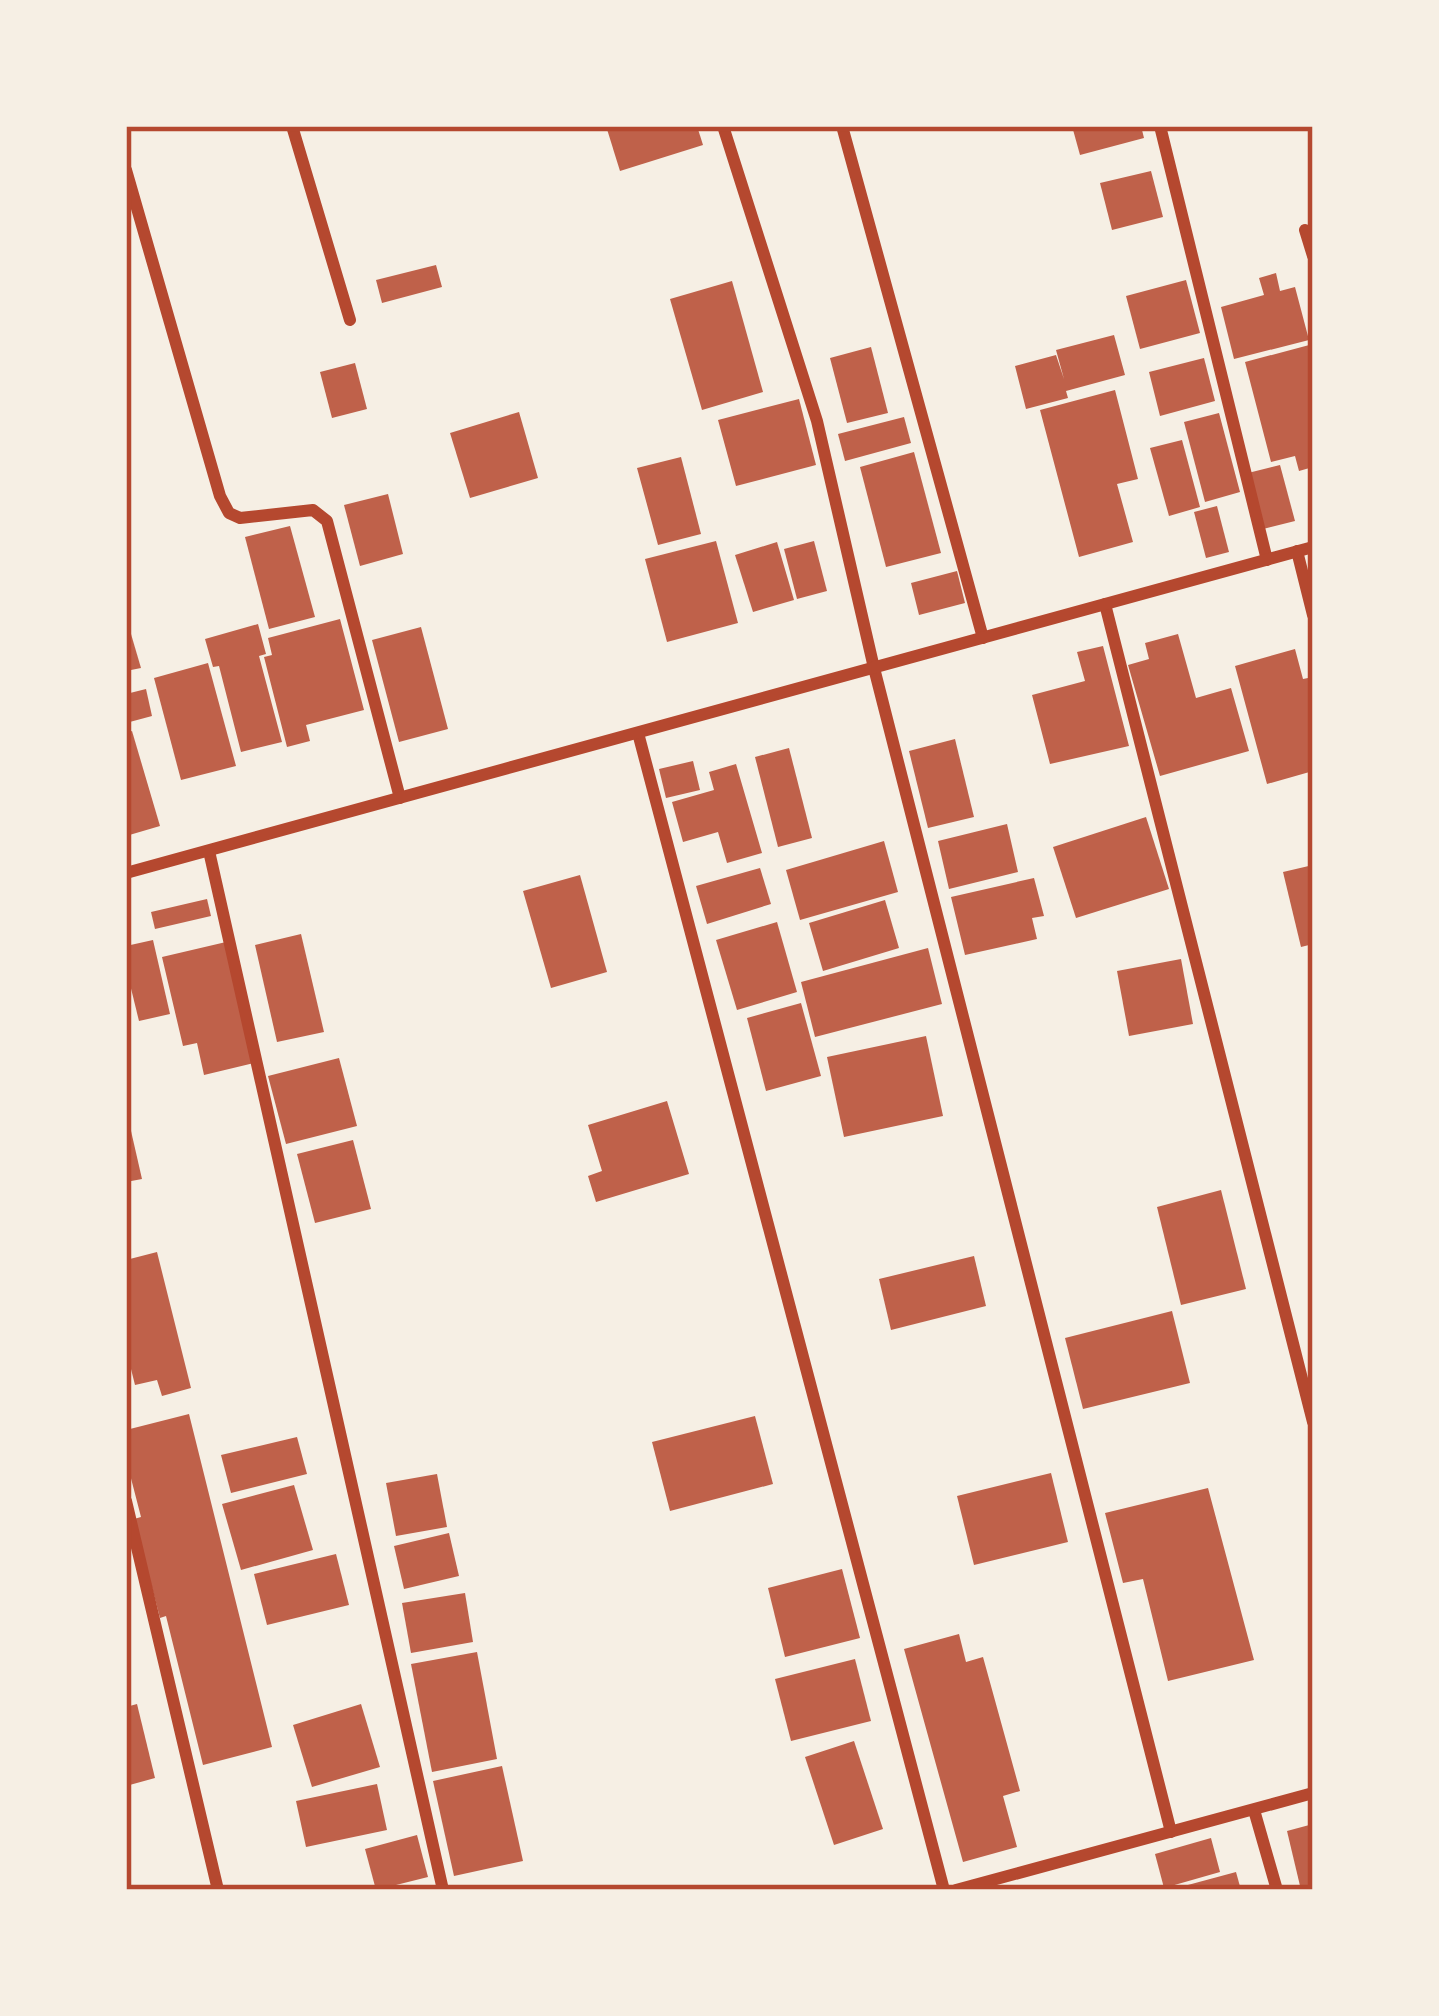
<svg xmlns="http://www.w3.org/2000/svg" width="1439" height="2016" viewBox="0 0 1439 2016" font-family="Merriweather,serif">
	<rect width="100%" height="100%" fill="#f6efe4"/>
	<g fill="#bf614a">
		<polygon points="606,126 697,126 703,145 620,171"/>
		<polygon points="1072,126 1141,126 1144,138 1080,155"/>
		<polygon points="1151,171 1163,217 1112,230 1100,183"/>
		<polygon points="436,265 442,287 382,303 376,280"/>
		<polygon points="1276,273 1280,291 1295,287 1309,340 1234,359 1221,307 1264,295 1259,278"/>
		<polygon points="1186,280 1200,333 1140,349 1126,296"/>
		<polygon points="732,281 763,392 702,410 670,299"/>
		<polygon points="1114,335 1125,375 1066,391 1068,398 1026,409 1015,366 1056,355 1064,379 1056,350"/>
		<polygon points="1313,344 1313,467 1299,471 1295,456 1271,462 1245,362"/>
		<polygon points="871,347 888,413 847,423 830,358"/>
		<polygon points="1204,358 1215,401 1160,416 1149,372"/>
		<polygon points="355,363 367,409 332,418 320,372"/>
		<polygon points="1115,390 1138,479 1117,484 1133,542 1079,557 1040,410"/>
		<polygon points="799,399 816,465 736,486 718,420"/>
		<polygon points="519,412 538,478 470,498 450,433"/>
		<polygon points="1219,413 1240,492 1205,502 1184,422"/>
		<polygon points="904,417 911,443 845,461 838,434"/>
		<polygon points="1182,440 1200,507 1169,516 1150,448"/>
		<polygon points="914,452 941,553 886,567 860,467"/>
		<polygon points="681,457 701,534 658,545 637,468"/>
		<polygon points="1280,465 1295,521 1263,529 1248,473"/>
		<polygon points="388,494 403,554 360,566 344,505"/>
		<polygon points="1217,506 1229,552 1206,558 1194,512"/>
		<polygon points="290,526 315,617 269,629 245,537"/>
		<polygon points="716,541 738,623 667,642 645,559"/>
		<polygon points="814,541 827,591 797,599 784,549"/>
		<polygon points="777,542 794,600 753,612 735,555"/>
		<polygon points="957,571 965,603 919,615 911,583"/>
		<polygon points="126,617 141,668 126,671"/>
		<polygon points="340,619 364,710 306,725 310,741 287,747 264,657 272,655 268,638"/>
		<polygon points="258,624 266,654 259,656 282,742 241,752 219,666 213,667 205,639"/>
		<polygon points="421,627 448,729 399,742 372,640"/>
		<polygon points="1178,634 1196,698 1231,688 1249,751 1160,776 1128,665 1149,659 1145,643"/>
		<polygon points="1103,646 1129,746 1050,764 1032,695 1085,681 1077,652"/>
		<polygon points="1295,649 1303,679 1313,677 1313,771 1267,784 1235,666"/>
		<polygon points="208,663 236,766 181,780 154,678"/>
		<polygon points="146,689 152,716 126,723 126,694"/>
		<polygon points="132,731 160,826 126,836 126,733"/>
		<polygon points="955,739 974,817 928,828 909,751"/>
		<polygon points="789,748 812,838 778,847 755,757"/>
		<polygon points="693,761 700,790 666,798 659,769"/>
		<polygon points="736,764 762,853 727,863 718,832 683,842 672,802 714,790 709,772"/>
		<polygon points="1146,817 1169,889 1076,918 1053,847"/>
		<polygon points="1007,824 1018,872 949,889 938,841"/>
		<polygon points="884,841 898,892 800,920 786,870"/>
		<polygon points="1313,865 1313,944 1301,947 1283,872"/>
		<polygon points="760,868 771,904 707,924 696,886"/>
		<polygon points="580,875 607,972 551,988 523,891"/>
		<polygon points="1034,878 1044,916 1032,918 1037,939 965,955 951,897"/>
		<polygon points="207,899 211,916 155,929 151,912"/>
		<polygon points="885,900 899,948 823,971 809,923"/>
		<polygon points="777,922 797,992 737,1010 716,940"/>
		<polygon points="301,934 324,1032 277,1042 255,945"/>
		<polygon points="153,940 170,1014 139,1021 126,968 126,946"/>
		<polygon points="226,942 254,1063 204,1075 197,1043 183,1046 162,957"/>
		<polygon points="928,948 942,1004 815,1037 801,982"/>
		<polygon points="1181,959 1193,1024 1129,1036 1117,971"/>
		<polygon points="801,1003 821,1076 766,1091 747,1018"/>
		<polygon points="926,1036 943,1116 844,1137 827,1057"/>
		<polygon points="339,1058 357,1126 286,1144 268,1076"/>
		<polygon points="667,1101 689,1174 596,1202 588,1176 602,1171 588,1125"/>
		<polygon points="126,1109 142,1179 126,1182"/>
		<polygon points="353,1140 371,1209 315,1223 297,1154"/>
		<polygon points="1221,1190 1246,1289 1181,1305 1157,1207"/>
		<polygon points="157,1252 191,1388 162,1396 157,1380 135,1385 129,1361 126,1362 126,1260"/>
		<polygon points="974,1256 986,1306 891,1330 879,1279"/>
		<polygon points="1172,1311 1190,1383 1083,1409 1065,1338"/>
		<polygon points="189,1414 272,1747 203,1765 166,1616 160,1618 134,1519 141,1517 126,1459 126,1430"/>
		<polygon points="755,1416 773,1484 670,1511 652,1442"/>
		<polygon points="297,1437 307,1474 231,1493 221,1455"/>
		<polygon points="1051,1473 1068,1542 974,1565 957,1496"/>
		<polygon points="437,1474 447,1527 396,1536 386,1483"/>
		<polygon points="294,1485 313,1550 241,1570 222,1504"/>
		<polygon points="1208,1488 1254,1660 1168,1681 1143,1579 1123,1583 1105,1513"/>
		<polygon points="449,1533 459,1576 404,1589 394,1546"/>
		<polygon points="336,1554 349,1605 267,1625 254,1574"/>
		<polygon points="842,1569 860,1638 785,1657 768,1588"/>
		<polygon points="465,1593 473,1642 411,1653 402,1603"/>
		<polygon points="959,1634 966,1662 983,1657 1020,1791 1003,1796 1017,1847 963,1862 904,1649"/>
		<polygon points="477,1652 497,1759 432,1772 411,1664"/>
		<polygon points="855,1659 871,1721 791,1741 775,1679"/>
		<polygon points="137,1704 155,1778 126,1786 126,1707"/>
		<polygon points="361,1704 380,1767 312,1787 293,1725"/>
		<polygon points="854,1741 883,1829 834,1845 805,1757"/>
		<polygon points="502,1766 523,1861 454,1876 433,1781"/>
		<polygon points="377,1784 387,1830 306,1847 296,1801"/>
		<polygon points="1313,1824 1313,1890 1301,1890 1287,1831"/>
		<polygon points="417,1835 428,1877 376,1890 365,1849"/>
		<polygon points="1211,1838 1220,1872 1164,1888 1155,1854"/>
		<polygon points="1236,1872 1241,1890 1173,1890 1173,1889"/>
	</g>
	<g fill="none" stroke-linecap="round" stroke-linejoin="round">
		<g stroke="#b5482f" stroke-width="12">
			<polyline points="292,126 350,320"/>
			<polyline points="723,126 817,421 874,668 1171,1832"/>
			<polyline points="842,126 983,638"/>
			<polyline points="1160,126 1267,560"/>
			<polyline points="126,170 220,496 229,513 240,518 313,510 327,521 400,798"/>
			<polyline points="1305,230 1313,256"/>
			<polyline points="1297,551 1313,615"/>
			<polyline points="1105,604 1313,1422"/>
			<polyline points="638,733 944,1890"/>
			<polyline points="209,851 443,1890"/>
			<polyline points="126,873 1313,547"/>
			<polyline points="126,1501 218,1890"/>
			<polyline points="1254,1810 1277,1890"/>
			<polyline points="956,1890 1313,1793"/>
		</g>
	</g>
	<rect width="1439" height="2016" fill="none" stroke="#f6efe4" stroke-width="258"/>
	<rect x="129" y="129" width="1181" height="1758" fill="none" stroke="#b5482f" stroke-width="4.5"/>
</svg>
